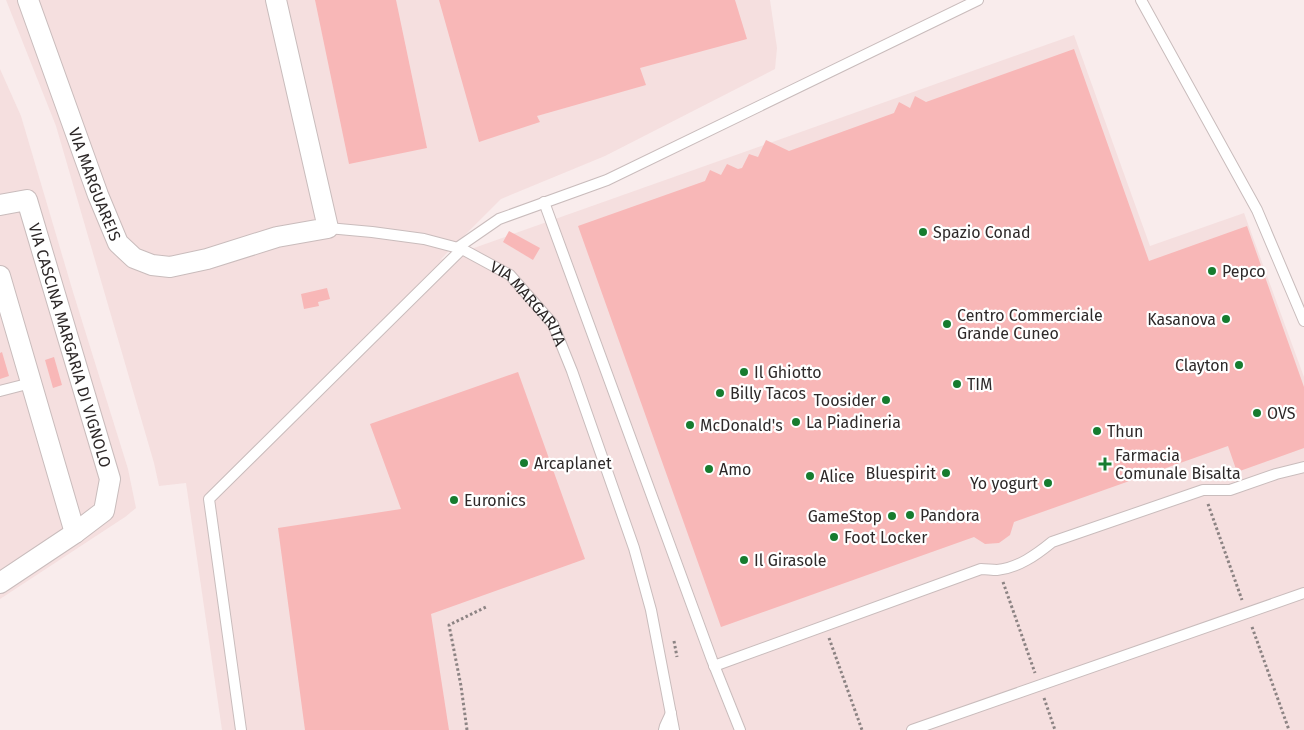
<svg xmlns="http://www.w3.org/2000/svg" width="1304" height="730" viewBox="0 0 1304 730" font-family="'Fira Sans',sans-serif">
	<rect width="100%" height="100%" fill="#f9ecec"/>
	<g fill="#f5dfdf">
		<polygon points="6,0 770,0 777,48 775,69 605,156 501,199 440,260 1074,35 1150,246 1244,213 1304,377 1304,730 222,730 186,483 159,486 154,463 56,126"/>
		<polygon points="0,69 21,116 73,292 128,469 136,508 125,517 0,599"/>
	</g>
	<g fill="#f8b7b7">
		<polygon points="315,0 396,0 427,148 349,164"/>
		<polygon points="439,0 735,0 747,39 640,68 646,85 537,116 540,122 479,142"/>
		<polygon points="1074,49 1149,261 1247,226 1304,387 1304,448 1237,472 1228,446 1014,522 1010,535 999,543 985,544 974,537 721,627 578,226 705,181 710,170 721,175 727,164 738,169 742,168 749,154 758,157 766,140 789,151 894,113 899,102 910,108 915,96 926,102"/>
		<polygon points="509,231 540,248 533,260 503,242"/>
		<polygon points="327,288 330,299 318,302 319,306 304,309 301,294"/>
		<polygon points="2,352 9,376 0,379 0,353"/>
		<polygon points="54,357 62,385 53,388 45,360"/>
		<polygon points="518,372 585,559 431,614 449,730 305,730 278,528 401,509 370,424"/>
	</g>
	<g fill="none" stroke-linecap="round" stroke-linejoin="round">
		<g stroke="#c9bcbc" stroke-width="12">
			<g id="lane">
				<polyline points="1141,0 1257,210 1304,321"/>
				<polyline points="544,202 712,660 740,730"/>
				<path id="s1" d="M328,228l44,4 52,7 38,10 48,26 43,49 19,47 62,177 17,62 23,120"/>
				<polyline points="457,248 499,219 607,180 978,0"/>
				<polyline points="0,391 31,383"/>
				<path d="M714,666l267,-97c5,0 11,1 16,1 21,-2 39,-15 55,-28l151,-52h27l46,-16 28,-7"/>
				<polyline points="241,730 209,499 462,249"/>
				<polyline points="664,730 665,726 671,713"/>
				<polyline points="912,730 1304,593"/>
			</g>
		</g>
		<g stroke="#c9bcbc" stroke-width="22">
			<g id="street">
				<path id="s2" d="M28,0l70,195 20,48 16,15 18,7 18,2 37,-8 70,-22 51,-9 -52,-228"/>
				<path id="s3" d="M0,205l27,-5 83,279 -6,32 -29,22 -75,50"/>
				<polyline points="0,276 75,533"/>
			</g>
		</g>
		<g stroke="#8c8383" stroke-width="3" stroke-dasharray="2.5 2.5" stroke-linecap="butt">
			<polyline points="1208,504 1242,600"/>
			<polyline points="1003,582 1035,673"/>
			<polyline points="1252,627 1289,730"/>
			<polyline points="829,638 862,730"/>
			<polyline points="674,641 677,657"/>
			<polyline points="1044,698 1055,730"/>
			<polyline points="467,730 461,686 449,625 486,607"/>
		</g>
		<use href="#lane" stroke="#fff" stroke-width="10"/>
		<use href="#street" stroke="#fff" stroke-width="20"/>
	</g>
	<g fill="#177c2f" stroke="#fff" stroke-width="2">
		<circle cx="923" cy="232" r="5"/>
		<circle cx="1212" cy="271" r="5"/>
		<circle cx="1226" cy="319" r="5"/>
		<circle cx="947" cy="324" r="5"/>
		<circle cx="1239" cy="365" r="5"/>
		<circle cx="744" cy="372" r="5"/>
		<circle cx="957" cy="384" r="5"/>
		<circle cx="720" cy="393" r="5"/>
		<circle cx="886" cy="400" r="5"/>
		<circle cx="1257" cy="413" r="5"/>
		<circle cx="796" cy="422" r="5"/>
		<circle cx="690" cy="425" r="5"/>
		<circle cx="1097" cy="431" r="5"/>
		<circle cx="524" cy="463" r="5"/>
		<path d="M1102.5 456.5h5v5h5v5h-5v5h-5v-5h-5v-5h5z"/>
		<circle cx="709" cy="469" r="5"/>
		<circle cx="946" cy="473" r="5"/>
		<circle cx="810" cy="476" r="5"/>
		<circle cx="1048" cy="483" r="5"/>
		<circle cx="454" cy="500" r="5"/>
		<circle cx="910" cy="515" r="5"/>
		<circle cx="892" cy="516" r="5"/>
		<circle cx="834" cy="537" r="5"/>
		<circle cx="744" cy="560" r="5"/>
	</g>
	<g text-anchor="middle" stroke-width="4.5" stroke-linejoin="round" paint-order="stroke">
		<g font-size="16" fill="#2e2929" stroke="#fff">
			<text dy="6" stroke="none"><textPath href="#s2" startOffset="196">VIA MARGUAREIS</textPath></text>
			<text dy="6" stroke="none"><textPath href="#s1" startOffset="224">VIA MARGARITA</textPath></text>
			<text dy="6" stroke="none"><textPath href="#s3" startOffset="179">VIA CASCINA MARGARIA DI VIGNOLO</textPath></text>
		</g>
		<g font-size="16" fill="#2e2929" stroke="#fff" text-anchor="start">
			<text x="933" y="238">Spazio Conad</text>
			<text x="1222" y="277">Pepco</text>
			<text x="957" y="321">Centro Commerciale<tspan x="957" dy="18">Grande Cuneo</tspan></text>
			<text x="1216" y="325" text-anchor="end">Kasanova</text>
			<text x="1229" y="371" text-anchor="end">Clayton</text>
			<text x="754" y="378">Il Ghiotto</text>
			<text x="967" y="390">TIM</text>
			<text x="730" y="399">Billy Tacos</text>
			<text x="876" y="406" text-anchor="end">Toosider</text>
			<text x="1267" y="419">OVS</text>
			<text x="806" y="428">La Piadineria</text>
			<text x="700" y="431">McDonald's</text>
			<text x="1107" y="437">Thun</text>
			<text x="1115" y="461">Farmacia<tspan x="1115" dy="18">Comunale Bisalta</tspan></text>
			<text x="534" y="469">Arcaplanet</text>
			<text x="719" y="475">Amo</text>
			<text x="936" y="479" text-anchor="end">Bluespirit</text>
			<text x="820" y="482">Alice</text>
			<text x="1038" y="489" text-anchor="end">Yo yogurt</text>
			<text x="464" y="506">Euronics</text>
			<text x="920" y="521">Pandora</text>
			<text x="882" y="522" text-anchor="end">GameStop</text>
			<text x="844" y="543">Foot Locker</text>
			<text x="754" y="566">Il Girasole</text>
		</g>
	</g>
</svg>
